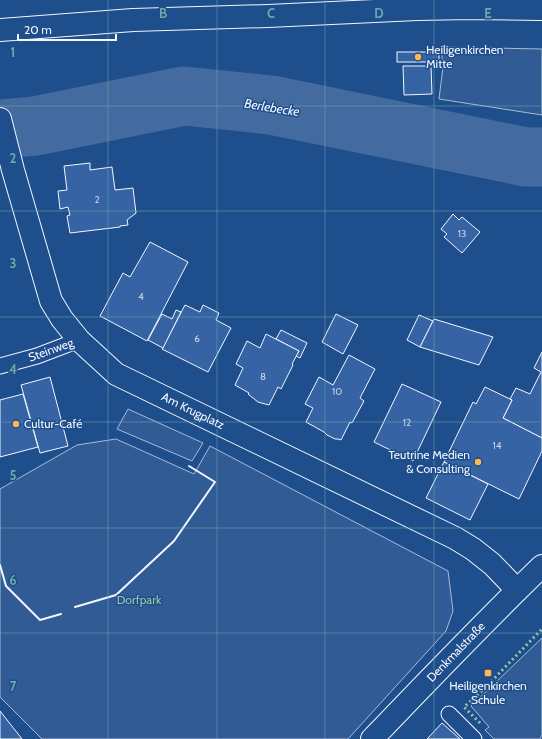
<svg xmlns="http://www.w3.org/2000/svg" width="542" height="739" viewBox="0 0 542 739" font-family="Cabin,sans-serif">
	<rect width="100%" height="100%" fill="#1f4e8c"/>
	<g fill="#305b95" stroke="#a8bbd7">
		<polygon points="441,47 542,49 542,115 439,99 443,67"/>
		<polygon points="128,409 203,443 192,461 117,429"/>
		<polygon points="116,439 194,474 210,446 448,571 453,611 446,631 348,739 42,739 0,697 0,489 77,445"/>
		<polygon points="542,638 542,735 540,739 494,739 485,730 489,727 471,706"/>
	</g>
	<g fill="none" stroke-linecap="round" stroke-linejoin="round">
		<polyline stroke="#446ba0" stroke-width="59" points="0,129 35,126 184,96 271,105 526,157 542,157"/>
	</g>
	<g fill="#3563a3" stroke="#f2f6ff">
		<rect x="397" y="52" width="42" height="10"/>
		<polygon points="403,66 431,66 432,94 404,95"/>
		<polygon points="90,163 90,170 112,167 115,190 133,188 136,213 127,220 128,225 120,226 120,227 70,233 67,216 70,215 68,207 60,209 58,191 67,190 64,166"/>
		<polygon points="453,214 459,220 462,217 480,232 462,253 444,237 447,234 441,229"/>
		<polygon points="150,242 188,262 147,341 100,316 123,273 130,277"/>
		<polygon points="185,305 200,312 203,305 219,313 216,320 231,328 208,372 162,349"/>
		<polygon points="176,310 181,312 163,348 148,340 162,314 172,319"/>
		<polygon points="336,314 358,325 343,354 322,342"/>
		<polygon points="419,315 433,321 420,347 407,340"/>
		<polygon points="434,319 493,337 479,365 420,347"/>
		<polygon points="281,330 307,343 300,358 296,356 299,351 276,339"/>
		<polygon points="266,334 299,351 292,364 293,365 281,389 278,387 269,405 258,402 248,394 249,393 235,385 243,368 236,364 247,341 260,348"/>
		<polygon points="542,352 542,438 503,418 512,400 510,399 516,388 530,394 541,372 534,368"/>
		<polygon points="349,355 375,369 360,398 364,401 352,423 350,422 341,440 338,439 335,439 327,435 324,432 306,422 313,408 305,404 319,377 333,385"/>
		<polygon points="50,377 68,446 40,453 21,385"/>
		<polygon points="402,384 441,402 413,461 374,442"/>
		<polygon points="485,387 512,400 503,418 542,438 542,451 519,499 444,462 473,402 476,404"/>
		<polygon points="23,394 38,447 0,457 0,400"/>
		<polygon points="444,462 488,484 470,520 426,498"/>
		<polygon points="0,711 22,739 0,739"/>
		<polygon points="442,723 460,739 427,739"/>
	</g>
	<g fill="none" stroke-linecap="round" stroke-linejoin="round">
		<g stroke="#f2f6ff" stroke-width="17">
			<g id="lane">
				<polyline points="0,366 37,356 79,340"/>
				<polyline points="449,714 474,739"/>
			</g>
		</g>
		<g stroke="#f2f6ff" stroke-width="24">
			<polyline id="street" points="0,119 13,170 51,301 62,319 79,340 116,374 455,538 473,549 492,564 517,590"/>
		</g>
		<g stroke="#f2f6ff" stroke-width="24">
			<g id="secondary">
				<polyline points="0,30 133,20 268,16 417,9 470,8 542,9"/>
				<path d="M372,739c56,-58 112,-117 170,-173"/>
			</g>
		</g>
		<use href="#lane" stroke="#1f4e8c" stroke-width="15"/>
		<use href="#street" stroke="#1f4e8c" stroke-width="22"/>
		<use href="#secondary" stroke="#1f4e8c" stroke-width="22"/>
		<polyline stroke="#97c8a6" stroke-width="3" stroke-dasharray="2 3" stroke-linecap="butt" points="480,723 464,707 482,691 542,629"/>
		<g stroke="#f2f6ff" stroke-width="2">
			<polyline points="0,565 6,586 40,620 61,614"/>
			<polyline points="75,607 116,595 174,541 215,482 189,466"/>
		</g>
	</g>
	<path fill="none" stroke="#6aa9a8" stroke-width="1" stroke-opacity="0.55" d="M108,0v739M217,0v739M325,0v739M434,0v739M0,106h542M0,211h542M0,317h542M0,422h542M0,528h542M0,633h542"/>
	<g fill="#ffb74d" stroke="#1f4e8c" stroke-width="1.5">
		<circle cx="418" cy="57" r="4"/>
		<circle cx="16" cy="424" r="4"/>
		<circle cx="478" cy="462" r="4"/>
		<rect x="484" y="669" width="8" height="8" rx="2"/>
	</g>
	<g text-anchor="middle" stroke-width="3" stroke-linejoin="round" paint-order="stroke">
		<g font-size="10" fill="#c3d1e8">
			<text x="97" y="203">2</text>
			<text x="462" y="237">13</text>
			<text x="141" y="300">4</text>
			<text x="197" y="342">6</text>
			<text x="263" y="380">8</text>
			<text x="337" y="395">10</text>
			<text x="407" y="426">12</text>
			<text x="497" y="449">14</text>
		</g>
		<g font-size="12" fill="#f2f6ff" stroke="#1f4e8c" text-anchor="start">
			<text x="426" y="54">Heiligenkirchen<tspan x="426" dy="14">Mitte</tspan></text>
			<text x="24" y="428">Cultur-Café</text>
			<text x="470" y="459" text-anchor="end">Teutrine Medien<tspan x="470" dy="14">&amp; Consulting</tspan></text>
			<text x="488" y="690" text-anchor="middle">Heiligenkirchen<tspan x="488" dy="14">Schule</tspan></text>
		</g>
		<g font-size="12" fill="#f2f6ff" stroke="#1f4e8c">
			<text transform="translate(51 350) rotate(-20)" y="4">Steinweg</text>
			<text transform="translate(193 411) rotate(26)" y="4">Am Krugplatz</text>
			<text transform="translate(456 652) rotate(-46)" y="4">Denkmalstraße</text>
		</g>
		<g font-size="12" fill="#97c8a6" stroke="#1f4e8c">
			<text x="139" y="604">Dorfpark</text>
		</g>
		<g font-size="13" font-style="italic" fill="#f2f6ff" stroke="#1f4e8c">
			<text transform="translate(272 107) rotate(9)" y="5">Berlebecke</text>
		</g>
	</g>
	<g font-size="13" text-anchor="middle" font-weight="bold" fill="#6aa9a8" stroke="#1f4e8c" stroke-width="3" stroke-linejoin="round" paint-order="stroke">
		<text x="163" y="18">B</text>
		<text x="271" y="18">C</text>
		<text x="379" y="18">D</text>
		<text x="488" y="18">E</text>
		<text x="13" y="57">1</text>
		<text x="13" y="163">2</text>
		<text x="13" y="268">3</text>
		<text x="13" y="374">4</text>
		<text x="13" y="480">5</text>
		<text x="13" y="585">6</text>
		<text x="13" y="691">7</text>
	</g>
	<path d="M18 34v6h98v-6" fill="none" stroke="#f2f6ff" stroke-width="2"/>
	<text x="24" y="34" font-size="12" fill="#f2f6ff" stroke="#1f4e8c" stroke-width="3" paint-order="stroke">20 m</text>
</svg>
